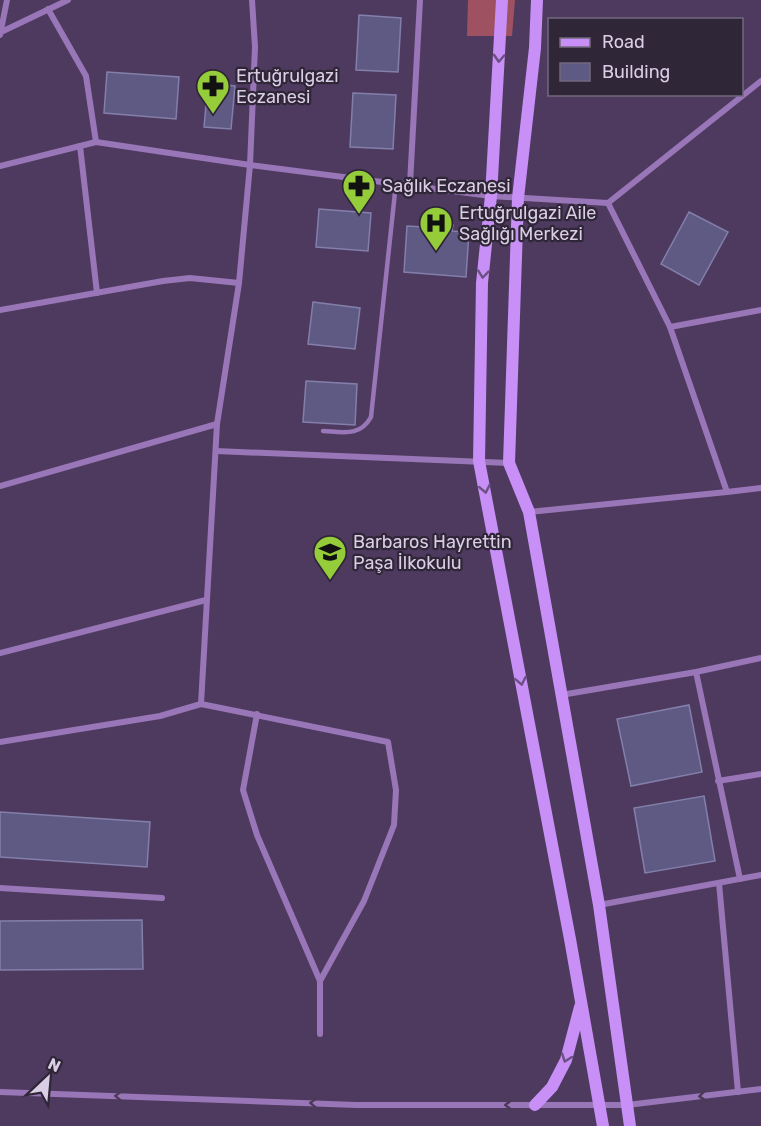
<svg xmlns="http://www.w3.org/2000/svg" width="761" height="1126" viewBox="0 0 761 1126" font-family="Rubik,sans-serif">
	<rect width="100%" height="100%" fill="#4e3a5f"/>
	<polygon fill="#9e5261" points="468,0 515,0 512,36 467,36"/>
	<g fill="#5e5a83" stroke="#837fab" stroke-width="1.5">
		<polygon points="359,15 401,18 398,72 356,70"/>
		<polygon points="107,72 179,77 176,119 104,113"/>
		<polygon points="208,83 235,86 231,129 204,127"/>
		<polygon points="353,93 396,95 393,149 350,147"/>
		<polygon points="319,209 371,213 368,251 316,247"/>
		<polygon points="689,212 728,232 699,285 661,264"/>
		<polygon points="423,222 453,225 452,231 469,232 466,277 404,272 407,226 423,227"/>
		<polygon points="313,302 360,308 355,349 308,344"/>
		<polygon points="306,381 357,384 355,425 303,422"/>
		<polygon points="689,705 702,772 631,786 617,719"/>
		<polygon points="704,796 715,861 645,873 634,808"/>
		<polygon points="0,812 150,822 147,867 0,857"/>
		<polygon points="142,920 143,969 0,970 0,921"/>
	</g>
	<g fill="none" stroke-linecap="round" stroke-linejoin="round">
		<path stroke="#9976b7" stroke-width="4.5" d="M323,431c20,1 37,6 48,-14l25,-234"/>
		<g stroke="#9976b7" stroke-width="6">
			<polyline points="48,9 86,76 96,142"/>
			<polyline points="1,32 68,0"/>
			<polyline points="0,35 7,0"/>
			<polyline points="80,146 97,293"/>
			<polyline points="0,166 96,142 250,165 491,196 608,203 761,81"/>
			<polyline points="410,184 420,0"/>
			<polyline points="608,203 670,327 727,492 761,488"/>
			<polyline points="0,310 163,281 190,278 239,283"/>
			<polyline points="670,327 761,310"/>
			<polyline points="216,451 509,463"/>
			<polyline points="0,486 217,424"/>
			<polyline points="529,512 727,492"/>
			<polyline points="0,653 206,600"/>
			<polyline points="696,672 740,879"/>
			<polyline points="561,695 696,672 761,658"/>
			<polyline points="201,704 217,424 239,283 250,165 255,47 252,0"/>
			<polyline points="257,714 243,790 257,835 320,981"/>
			<polyline points="0,742 160,716 201,704 388,742 396,790 394,825 364,901 320,981 320,1034"/>
			<polyline points="718,781 761,774"/>
			<polyline points="719,883 738,1092"/>
			<polyline points="0,888 162,898"/>
			<polyline points="599,905 761,875"/>
			<polyline points="0,1092 356,1105 627,1105 761,1089"/>
		</g>
		<g stroke="#c890f7" stroke-width="12">
			<polyline points="502,0 491,196 482,283 479,461 570,939 603,1126"/>
			<polyline points="537,0 535,48 518,198 509,463 529,512 599,905 630,1126"/>
			<polyline points="535,1105 552,1087 566,1060 580,1007"/>
		</g>
	</g>
	<defs><path id="oneway-chevron" d="M-2-3.5L2.5 0L-2 3.5" fill="none" stroke-width="1.6" stroke-linecap="round" stroke-linejoin="round" transform="scale(1.5)"/></defs>
	<g stroke="#6c5084">
		<use href="#oneway-chevron" transform="translate(499 58) rotate(93)"/>
		<use href="#oneway-chevron" transform="translate(483 274) rotate(96)"/>
		<use href="#oneway-chevron" transform="translate(485 489) rotate(79)"/>
		<use href="#oneway-chevron" transform="translate(521 681) rotate(79)"/>
		<use href="#oneway-chevron" transform="translate(566 1058) rotate(110)"/>
	</g>
	<g stroke="#4a3a57">
		<use href="#oneway-chevron" transform="translate(119 1096) rotate(-178)"/>
		<use href="#oneway-chevron" transform="translate(703 1096) rotate(174)"/>
		<use href="#oneway-chevron" transform="translate(314 1103) rotate(-178)"/>
		<use href="#oneway-chevron" transform="translate(509 1105) rotate(-180)"/>
	</g>
	<defs>
		<g id="pharmacy-pin" transform="scale(1.725)"><path d="M0 17L-7.5 6A9.5 9.5 0 1 1 7.5 6Z" fill="#95cc3a" stroke="#2f2637"/><path d="M-2-6h4v4h4v4h-4v4h-4v-4h-4v-4h4Z" fill="#111"/></g>
		<g id="hospital-pin" transform="scale(1.725)"><path d="M0 17L-7.5 6A9.5 9.5 0 1 1 7.5 6Z" fill="#95cc3a" stroke="#2f2637"/><path d="M-5-5h3v3.5h4V-5h3V5h-3V1.5h-4V5h-3Z" fill="#111"/></g>
		<g id="school-pin" transform="scale(1.725)"><path d="M0 17L-7.5 6A9.5 9.5 0 1 1 7.5 6Z" fill="#95cc3a" stroke="#2f2637"/><path d="M0-5L7-2L0 1L-7-2ZM-4 1L0 2.5L4 1V4Q0 6-4 4Z" fill="#111"/></g>
	</defs>
	<g fill-rule="evenodd">
		<use href="#pharmacy-pin" x="213" y="86"/>
		<use href="#pharmacy-pin" x="359" y="186"/>
		<use href="#hospital-pin" x="436" y="223"/>
		<use href="#school-pin" x="330" y="552"/>
	</g>
	<g text-anchor="middle" stroke-width="4.5" stroke-linejoin="round" paint-order="stroke">
		<g font-size="18" fill="#d9cee5" stroke="#2f2637" text-anchor="start">
			<text x="236" y="82">Ertuğrulgazi<tspan x="236" dy="21">Eczanesi</tspan></text>
			<text x="382" y="192">Sağlık Eczanesi</text>
			<text x="459" y="219">Ertuğrulgazi Aile<tspan x="459" dy="21">Sağlığı Merkezi</tspan></text>
			<text x="353" y="548">Barbaros Hayrettin<tspan x="353" dy="21">Paşa İlkokulu</tspan></text>
		</g>
	</g>
	<rect x="548" y="18" width="195" height="78" fill="#2f2637" stroke="#73697d" stroke-width="1.5"/>
	<rect x="560" y="38" width="30" height="9" fill="#c890f7" stroke="#73697d" stroke-width="1.5"/>
	<text x="602" y="48" font-size="18" fill="#d9cee5">Road</text>
	<rect x="560" y="63" width="30" height="18" fill="#5e5a83" stroke="#73697d" stroke-width="1.5"/>
	<text x="602" y="78" font-size="18" fill="#d9cee5">Building</text>
	<g transform="translate(48 1078) rotate(26)" stroke="#2f2637" stroke-width="4.5" paint-order="stroke">
	<path d="M0-4.5L10 22L0 15L-10 22Z" fill="#d9cee5"/>
	<text y="-9" font-size="16" font-weight="bold" text-anchor="middle" fill="#d9cee5">N</text>
	</g>
</svg>
